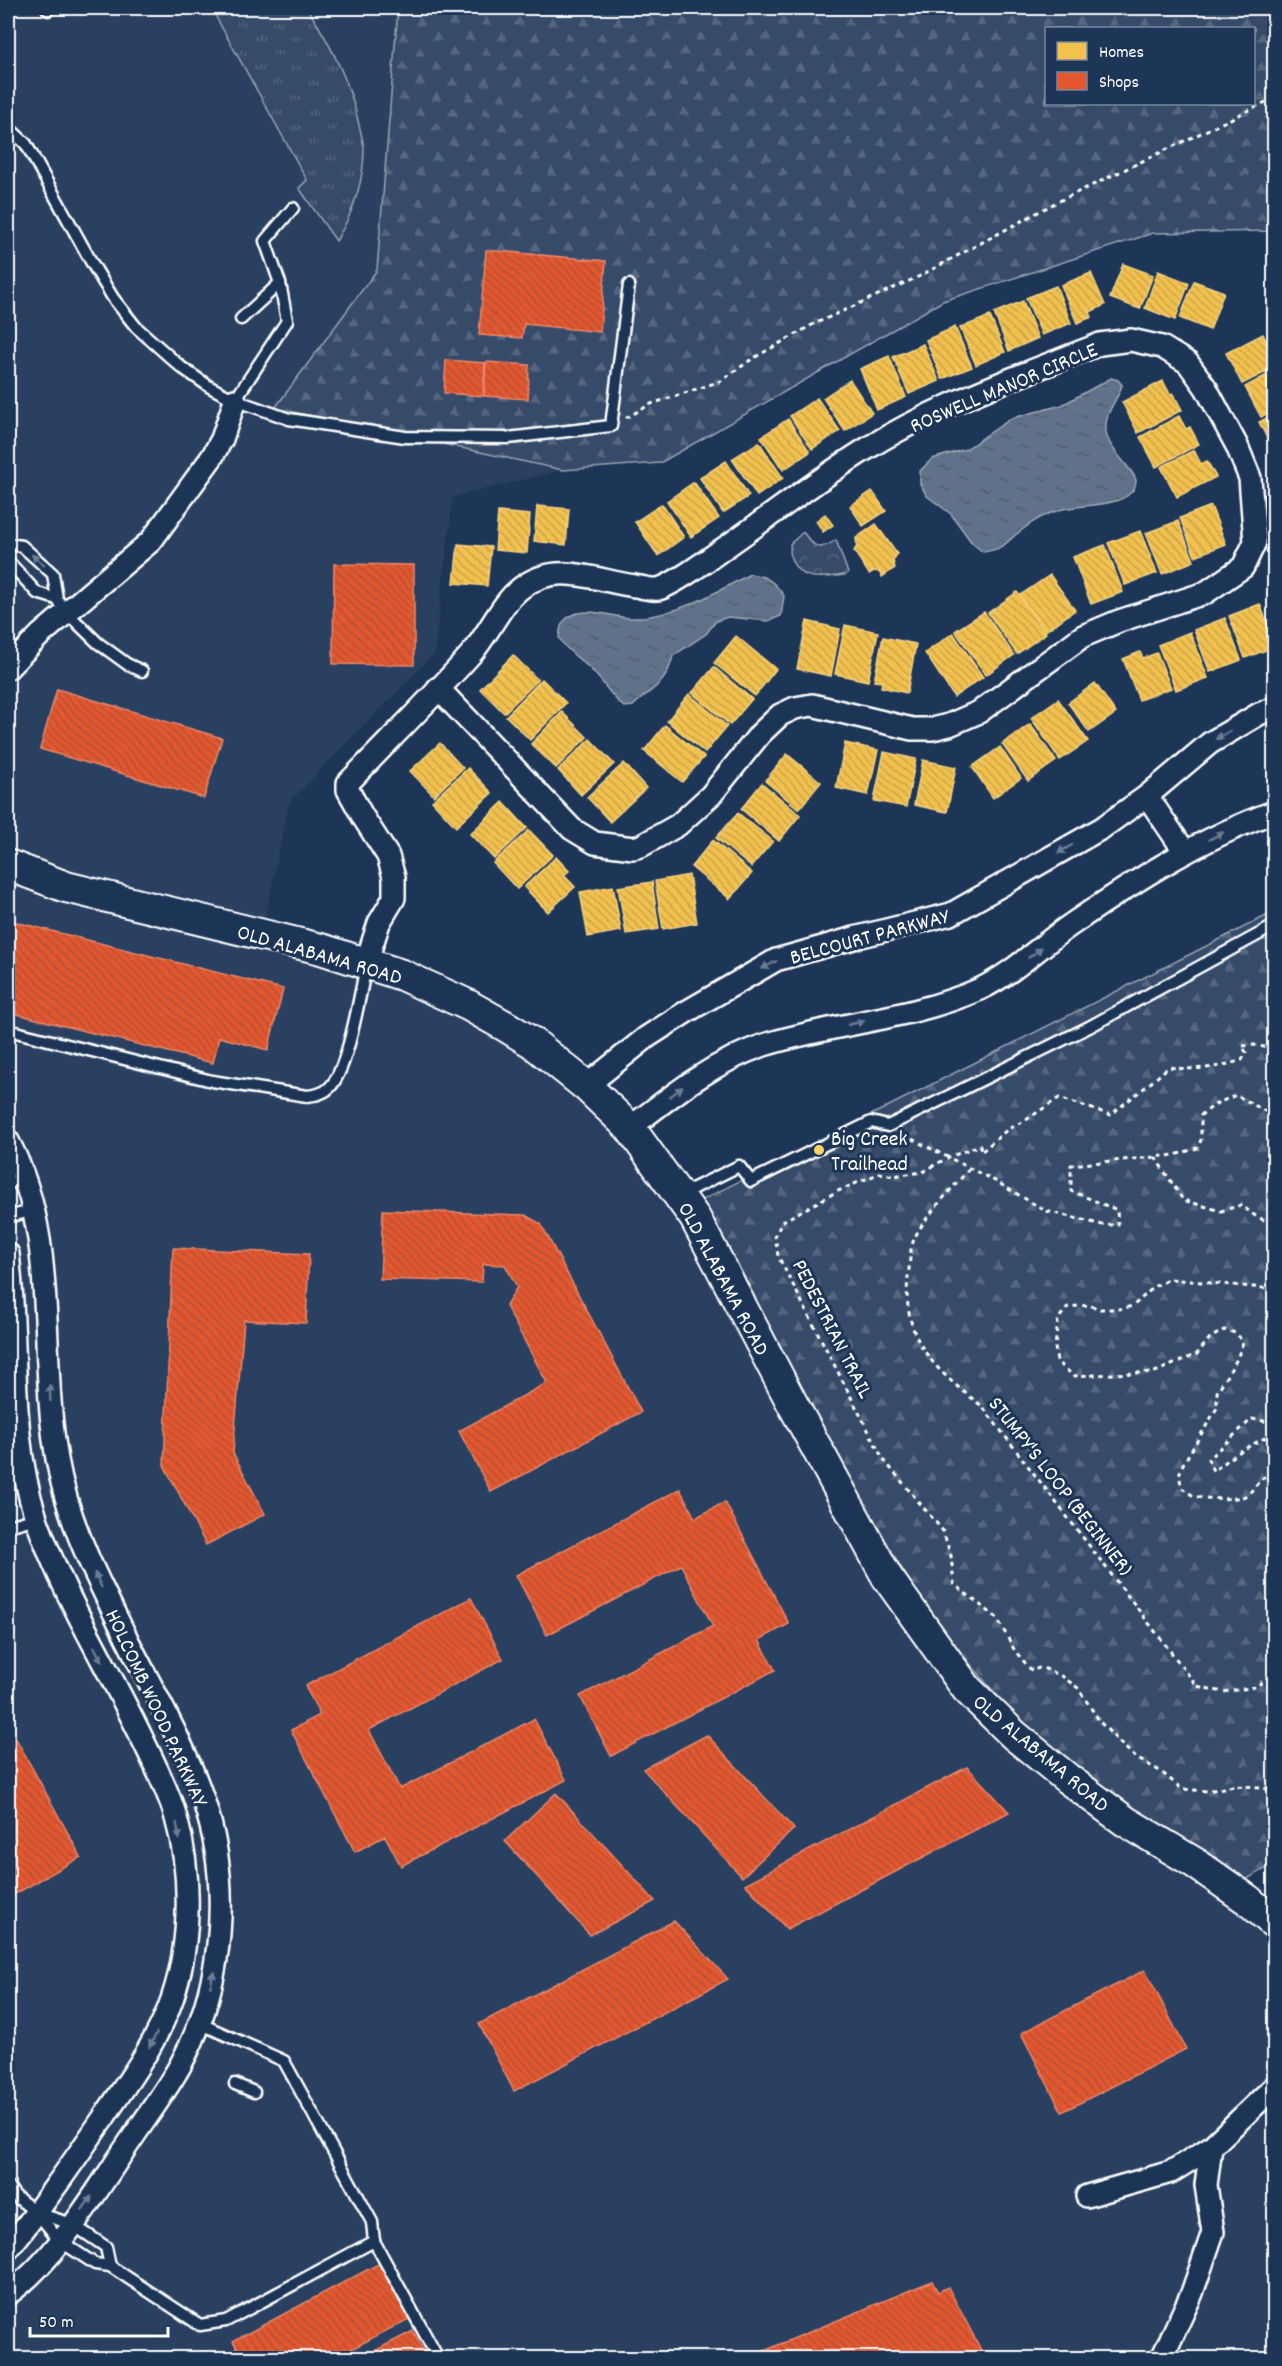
<svg xmlns="http://www.w3.org/2000/svg" width="1282" height="2366" viewBox="0 0 1282 2366" font-family="Dekko,sans-serif">
	<defs>
		<pattern id="grass-tufts" width="24" height="20" patternUnits="userSpaceOnUse" patternTransform="scale(1.5)"><rect width="24" height="20" fill="#364b69"/><path d="M3 7l-1-3M5 7V3M7 7l1-3M15 17l-1-3M17 17v-4M19 17l1-3" fill="none" stroke="#546680"/></pattern>
		<pattern id="forest-firs" width="22" height="20" patternUnits="userSpaceOnUse" patternTransform="scale(1.5)"><rect width="22" height="20" fill="#364b69"/><path d="M5 1l3.5 6h-7zM16 11l3.5 6h-7z" fill="#546680"/></pattern>
		<pattern id="park-crowns" width="20" height="18" patternUnits="userSpaceOnUse" patternTransform="scale(1.5)"><rect width="20" height="18" fill="#364b69"/><path d="M2 6a3 3 0 1 1 6 0M12 15a3 3 0 1 1 6 0" fill="none" stroke="#546680"/></pattern>
		<pattern id="water-ripples" width="26" height="14" patternUnits="userSpaceOnUse" patternTransform="scale(1.5)"><rect width="26" height="14" fill="#617289"/><path d="M2 4q2-2 4 0t4 0M15 11q2-2 4 0t4 0" fill="none" stroke="#555d67"/></pattern>
		<pattern id="homes-back-hatch" width="6" height="6" patternUnits="userSpaceOnUse" patternTransform="scale(1.5)"><rect width="6" height="6" fill="#f2c14e"/><path d="M-1 5l2 2M0 0l6 6M5-1l2 2" fill="none" stroke="#c8a44e"/></pattern>
		<pattern id="shops-back-hatch" width="6" height="6" patternUnits="userSpaceOnUse" patternTransform="scale(1.5)"><rect width="6" height="6" fill="#e4572e"/><path d="M-1 5l2 2M0 0l6 6M5-1l2 2" fill="none" stroke="#af5338"/></pattern>
	</defs>
	<rect width="100%" height="100%" fill="#1d3557"/>
	<filter id="ink" filterUnits="userSpaceOnUse"><feTurbulence type="fractalNoise" baseFrequency=".0167" numOctaves="2"/><feDisplacementMap in="SourceGraphic" scale="12" xChannelSelector="R" yChannelSelector="G"/><feConvolveMatrix kernelMatrix="1 2 1 2 8 2 1 2 1" color-interpolation-filters="sRGB"/></filter>
	<g filter="url(#ink)">
		<path fill="#2a4161" fill-rule="evenodd" d="M8,8h1266v120l-741,335 30,7 -110,27 -19,157 -145,148 -29,139 263,89 109,78 68,101 120,225 113,186 341,299v439h-1266zM1046,28h208v76h-208z"/>
		<path fill="url(#grass-tufts)" stroke="#9aa5b4" stroke-width="1.5" d="M211,8h96c24,36 43,74 52,117 2,8 4,16 5,23 0,33 -11,65 -28,93l-37,-53 8,-8z"/>
		<g fill="url(#forest-firs)" stroke="#9aa5b4" stroke-width="1.5" fill-rule="evenodd">
			<path d="M398,8h876v223l-121,2 -210,68 -283,162 -97,7 -288,-62 102,-138zM1046,28h208v76h-208z"/>
			<polygon points="1274,912 1274,1864 1238,1884 1045,1752 933,1620 820,1434 696,1203"/>
		</g>
		<path fill="url(#park-crowns)" stroke="#9aa5b4" stroke-width="1.5" d="M803,532c12,16 15,20 33,8l12,33 -3,2c-20,2 -45,9 -54,-17 -2,-5 0,-9 -1,-14z"/>
		<g fill="url(#water-ripples)" stroke="#a0aab8" stroke-width="1.5">
			<path d="M1111,378l7,2 4,5c-5,17 -18,27 -16,47 2,18 31,40 30,50 -3,26 -54,22 -73,27 -15,4 -29,11 -41,21 -17,12 -16,19 -39,22l-11,-9 -21,-29 -24,-18 -7,-12v-13l12,-12 34,-10 46,-31 50,-13z"/>
			<path d="M750,574c17,2 25,8 34,22l-3,20 -13,5 -40,-4 -12,4 -10,13 -33,22c-8,32 -19,29 -40,50l-9,1c-12,-10 -18,-21 -28,-32 -11,-14 -28,-21 -37,-37 1,-7 1,-15 8,-20 19,-14 48,1 68,0 42,-3 79,-24 115,-44z"/>
		</g>
		<g fill="url(#homes-back-hatch)" stroke="#f6d483" stroke-width="1.5">
			<polygon points="1123,264 1153,275 1140,309 1110,298"/>
			<polygon points="1158,271 1189,283 1175,320 1145,308"/>
			<polygon points="1091,273 1105,305 1090,312 1092,317 1077,323 1061,285"/>
			<polygon points="1194,281 1224,292 1210,330 1180,318"/>
			<polygon points="1056,286 1071,323 1042,335 1026,298"/>
			<polygon points="1023,301 1038,338 1009,351 994,313"/>
			<polygon points="990,316 1005,352 976,365 960,328"/>
			<polygon points="955,327 972,367 942,379 926,340"/>
			<polygon points="1263,334 1274,357 1274,368 1242,384 1226,353"/>
			<polygon points="923,344 939,381 909,394 893,357"/>
			<polygon points="889,356 906,397 877,410 860,369"/>
			<polygon points="1274,371 1274,410 1261,417 1245,387"/>
			<polygon points="850,380 872,413 845,431 823,398"/>
			<polygon points="1163,381 1170,394 1173,393 1182,410 1138,433 1122,402"/>
			<polygon points="817,398 840,431 812,449 790,416"/>
			<polygon points="1274,414 1274,452 1259,422"/>
			<polygon points="1179,416 1186,429 1190,427 1199,444 1156,467 1140,437"/>
			<polygon points="788,419 810,452 783,470 761,437"/>
			<polygon points="759,442 783,478 757,496 732,459"/>
			<polygon points="1194,450 1201,464 1207,461 1216,477 1177,497 1161,467"/>
			<polygon points="726,461 749,496 723,513 700,478"/>
			<polygon points="694,482 719,518 691,537 667,501"/>
			<polygon points="872,491 886,511 863,526 850,506"/>
			<polygon points="662,504 684,537 658,556 635,522"/>
			<polygon points="537,506 569,509 566,545 534,541"/>
			<polygon points="1211,506 1226,544 1195,556 1180,518"/>
			<polygon points="498,512 530,515 527,553 495,550"/>
			<polygon points="825,514 833,525 823,532 816,521"/>
			<polygon points="1178,521 1194,561 1162,574 1146,533"/>
			<polygon points="876,524 897,554 893,561 895,568 882,577 879,572 874,571 869,574 854,551 857,546 856,538"/>
			<polygon points="1140,531 1157,573 1125,585 1108,543"/>
			<polygon points="458,544 491,547 487,586 454,583"/>
			<polygon points="1105,545 1123,592 1091,604 1073,557"/>
			<polygon points="1050,575 1075,610 1044,632 1019,596"/>
			<polygon points="1017,592 1046,633 1017,654 988,613"/>
			<polygon points="1260,604 1274,641 1274,647 1245,658 1229,616"/>
			<polygon points="984,612 1014,655 986,675 955,631"/>
			<polygon points="1225,618 1241,660 1210,672 1194,630"/>
			<polygon points="807,621 840,629 831,676 797,669"/>
			<polygon points="845,625 878,632 868,681 835,674"/>
			<polygon points="1190,632 1208,678 1176,690 1158,645"/>
			<polygon points="953,633 983,677 954,697 925,653"/>
			<polygon points="736,636 776,669 755,696 714,663"/>
			<polygon points="883,637 916,644 907,693 881,687 882,682 874,681"/>
			<polygon points="1140,652 1143,658 1157,653 1171,688 1139,700 1123,659"/>
			<polygon points="513,655 538,680 504,713 480,689"/>
			<polygon points="714,667 752,699 730,725 692,693"/>
			<polygon points="542,679 566,703 530,740 506,716"/>
			<polygon points="1095,683 1116,713 1089,732 1068,703"/>
			<polygon points="689,694 727,726 705,753 667,721"/>
			<polygon points="1058,699 1088,741 1060,760 1031,718"/>
			<polygon points="562,712 587,737 556,768 531,744"/>
			<polygon points="1030,724 1056,761 1028,781 1002,744"/>
			<polygon points="665,725 704,757 682,782 644,751"/>
			<polygon points="590,739 614,764 581,795 558,770"/>
			<polygon points="440,743 463,768 434,796 410,771"/>
			<polygon points="845,743 878,750 868,795 836,788"/>
			<polygon points="1000,747 1021,778 993,798 972,767"/>
			<polygon points="884,752 916,759 906,807 874,801"/>
			<polygon points="787,754 821,782 799,809 765,781"/>
			<polygon points="923,760 956,767 947,812 914,805"/>
			<polygon points="624,763 646,788 610,822 587,797"/>
			<polygon points="468,768 492,793 456,827 432,801"/>
			<polygon points="762,783 800,815 779,841 741,809"/>
			<polygon points="503,802 527,828 494,859 470,834"/>
			<polygon points="738,813 773,841 751,867 716,838"/>
			<polygon points="529,830 553,855 517,889 493,863"/>
			<polygon points="713,840 752,873 730,899 691,867"/>
			<polygon points="556,857 569,871 564,875 575,887 548,912 524,887"/>
			<polygon points="689,875 697,923 663,929 655,881"/>
			<polygon points="652,882 659,929 626,934 618,887"/>
			<polygon points="613,886 621,931 588,937 580,892"/>
		</g>
		<g fill="url(#shops-back-hatch)" stroke="#ec896d" stroke-width="1.5">
			<polygon points="486,250 606,261 600,332 524,324 522,338 479,335"/>
			<polygon points="446,360 485,363 483,396 444,393"/>
			<polygon points="486,362 529,365 528,399 484,396"/>
			<polygon points="334,564 414,565 414,665 333,664"/>
			<polygon points="57,689 222,738 204,798 40,749"/>
			<polygon points="8,920 283,989 268,1050 219,1037 213,1063 8,1012"/>
			<polygon points="383,1210 525,1215 541,1224 641,1412 491,1492 459,1431 547,1383 506,1306 517,1287 505,1265 483,1264 482,1282 380,1279"/>
			<polygon points="173,1248 309,1254 306,1323 244,1320 233,1453 265,1514 206,1545 164,1465"/>
			<polygon points="680,1489 695,1518 725,1502 789,1624 759,1640 775,1670 611,1756 580,1696 713,1626 681,1565 547,1635 516,1575"/>
			<polygon points="471,1598 503,1659 369,1730 400,1789 534,1719 566,1780 401,1866 385,1836 355,1852 291,1730 320,1715 305,1686"/>
			<polygon points="8,1724 81,1857 8,1898"/>
			<polygon points="707,1735 794,1829 742,1877 643,1769"/>
			<polygon points="967,1767 1009,1812 787,1929 745,1884"/>
			<polygon points="556,1793 655,1901 590,1935 505,1841"/>
			<polygon points="674,1921 728,1979 514,2091 479,2024"/>
			<polygon points="1145,1970 1186,2049 1062,2112 1021,2033"/>
			<polygon points="380,2263 409,2319 334,2358 243,2358 233,2341"/>
			<polygon points="932,2281 938,2292 948,2287 983,2354 974,2358 747,2358"/>
			<polygon points="413,2331 428,2358 361,2358"/>
		</g>
		<g fill="none" stroke-linecap="round" stroke-linejoin="round">
			<g stroke="#fff" stroke-width="15">
				<g id="lane">
					<polyline points="47,8 48,10"/>
					<polyline points="8,127 26,144 93,265 113,298 136,327 181,367 210,387 235,400 289,419 405,437 508,438 611,426 629,285"/>
					<polyline points="241,319 280,283"/>
					<polyline points="235,400 287,321 280,283 265,241 293,208"/>
					<polyline points="8,544 22,546 53,574 57,599 67,613 98,643 127,664 142,671"/>
					<polyline points="8,561 37,593 57,599"/>
					<path d="M8,1030l204,51 95,15c8,-1 16,-2 22,-8 19,-17 31,-95 37,-122"/>
					<polyline points="8,1183 25,1180"/>
					<polyline points="680,1195 739,1166 751,1181 871,1122 888,1126 1089,1027 1274,926"/>
					<polyline points="8,1217 34,1210"/>
					<polyline points="8,1526 37,1518"/>
					<polyline points="235,2084 254,2092"/>
					<polyline points="8,2186 15,2196 37,2213 60,2241 95,2264 110,2266 200,2325 226,2321 374,2241 372,2222 284,2061 199,2023"/>
					<polyline points="37,2213 72,2224 106,2247 110,2266"/>
					<polyline points="374,2241 438,2358"/>
				</g>
			</g>
			<g stroke="#fff" stroke-width="26">
				<g id="street">
					<polyline points="8,668 40,635 151,541 212,457 222,439 235,400"/>
					<polyline points="1147,796 1185,852"/>
					<path d="M366,963l13,-40 15,-25v-21l-6,-21 -25,-39 -15,-27v-7c41,-43 84,-85 123,-129 17,-19 30,-51 50,-66 36,-28 75,-7 114,-2 6,1 16,4 23,3 13,-3 50,-29 62,-38 48,-33 94,-69 143,-100 73,-46 157,-75 237,-107l31,-4 31,7 26,16 18,25 31,58 13,32 5,64 -12,25 -38,26 -86,28 -36,15 -104,76 -30,13 -17,4h-20l-100,-24 -17,3 -15,7 -20,19 -49,61 -33,30 -37,21 -8,2 -38,-5 -23,-14 -134,-141"/>
					<polyline points="586,1086 647,1037 686,1012 776,960 854,938 951,914 1102,828 1147,796 1210,743 1259,714 1274,708"/>
					<path d="M630,1128c41,-32 83,-66 134,-83 70,-22 149,-26 216,-56 34,-16 61,-44 92,-65 64,-44 129,-86 202,-112"/>
					<path d="M8,1141c58,109 24,237 57,353 14,51 39,98 62,145 26,52 57,104 76,160 29,84 21,185 -21,263 -14,26 -32,50 -49,75 -36,52 -73,119 -125,157"/>
					<path d="M8,1254c11,88 0,179 28,264 27,78 71,147 106,220 11,23 28,56 34,80 17,59 15,135 -8,192 -16,39 -41,73 -64,107 -31,45 -62,90 -96,132"/>
					<polyline points="1087,2196 1171,2172 1211,2147 1274,2087"/>
					<polyline points="1162,2358 1192,2293 1213,2232 1206,2185 1211,2147"/>
				</g>
			</g>
			<g stroke="#fff" stroke-width="34">
				<polyline id="secondary" points="8,865 66,887 321,949 402,975 468,1005 507,1027 533,1043 586,1086 630,1128 695,1218 791,1401 887,1577 967,1689 1014,1735 1068,1779 1125,1821 1195,1863 1248,1900 1274,1923"/>
			</g>
			<g stroke="#fff" stroke-width="3" stroke-dasharray="4.5 4.5" stroke-linecap="butt">
				<polyline points="626,418 651,404 721,381 752,359 812,325 918,277 1055,203 1274,98"/>
				<path d="M1274,1049l-20,-4 -12,1 4,6 -4,8c-25,8 -48,11 -74,7 -18,18 -38,31 -57,48l-52,-17 -33,22 -18,9 -27,23 -1,-7 -33,13 -24,14 -30,4 -13,-3 -42,18 -55,30 -8,14 3,21 105,203 60,72 8,25 3,28 43,34 18,33 17,20 9,-4 22,10 15,11 22,34 21,22 15,14 24,13 22,18 25,2 27,-5 28,1 12,5"/>
				<polyline points="912,1139 995,1181 1046,1211 1103,1225 1118,1225 1117,1210 1071,1191 1071,1165 1175,1155 1197,1148 1201,1140 1201,1115 1216,1104 1236,1095 1274,1116"/>
				<polyline points="1155,1157 1183,1200 1221,1211 1241,1205 1254,1215 1274,1225"/>
				<path d="M969,1169c-15,18 -49,52 -56,73 -3,8 -3,19 -4,27 -10,68 23,99 73,137l215,280 26,6 33,-5 18,-15"/>
				<path d="M1274,1289l-104,-10 -15,7 -22,20 -14,3h-19l-11,-4 -21,2 -10,12 -3,28 2,15 17,14 81,-4 42,-18 13,-16 14,-8 12,3 7,9 -6,17 -20,33v16l-34,56 -4,11 3,13c3,2 8,6 12,8 8,3 44,4 51,0 12,-7 11,-18 29,-23"/>
				<polyline points="1274,1423 1252,1419 1208,1459 1213,1471 1242,1450 1274,1433"/>
			</g>
			<use href="#lane" stroke="#1d3557" stroke-width="10"/>
			<use href="#street" stroke="#1d3557" stroke-width="21"/>
			<use href="#secondary" stroke="#1d3557" stroke-width="30"/>
		</g>
		<defs><path id="oneway-solid" d="M-6-.8H1V-3.2L6.5 0L1 3.2V.8H-6Z" transform="scale(1.5)"/></defs>
		<g fill="#6c7c92">
			<use href="#oneway-solid" transform="translate(38 560) rotate(-138)"/>
			<use href="#oneway-solid" transform="translate(1223 735) rotate(150)"/>
			<use href="#oneway-solid" transform="translate(1216 836) rotate(-27)"/>
			<use href="#oneway-solid" transform="translate(1065 849) rotate(150)"/>
			<use href="#oneway-solid" transform="translate(1035 953) rotate(-36)"/>
			<use href="#oneway-solid" transform="translate(769 965) rotate(152)"/>
			<use href="#oneway-solid" transform="translate(856 1023) rotate(-13)"/>
			<use href="#oneway-solid" transform="translate(676 1092) rotate(-38)"/>
			<use href="#oneway-solid" transform="translate(50 1393) rotate(-93)"/>
			<use href="#oneway-solid" transform="translate(98 1580) rotate(-116)"/>
			<use href="#oneway-solid" transform="translate(98 1654) rotate(62)"/>
			<use href="#oneway-solid" transform="translate(178 1831) rotate(81)"/>
			<use href="#oneway-solid" transform="translate(212 1979) rotate(-78)"/>
			<use href="#oneway-solid" transform="translate(153 2040) rotate(117)"/>
			<use href="#oneway-solid" transform="translate(87 2203) rotate(-55)"/>
		</g>
	</g>
	<circle fill="#ffd166" stroke="#1d3557" stroke-width="2" cx="819" cy="1150" r="6"/>
	<g text-anchor="middle" stroke-width="6" stroke-linejoin="round" paint-order="stroke">
		<g font-size="22" fill="#fff" stroke="#1d3557">
			<text transform="translate(1003 386) rotate(-23)" y="8">ROSWELL MANOR CIRCLE</text>
			<text transform="translate(869 935) rotate(-15)" y="8">BELCOURT PARKWAY</text>
			<text transform="translate(320 953) rotate(16)" y="8">OLD ALABAMA ROAD</text>
			<text transform="translate(725 1278) rotate(62)" y="8">OLD ALABAMA ROAD</text>
			<text transform="translate(834 1328) rotate(63)" y="8">PEDESTRIAN TRAIL</text>
			<text transform="translate(1062 1485) rotate(52)" y="8">STUMPY'S LOOP (BEGINNER)</text>
			<text transform="translate(158 1707) rotate(65)" y="8">HOLCOMB WOOD PARKWAY</text>
			<text transform="translate(1042 1752) rotate(40)" y="8">OLD ALABAMA ROAD</text>
		</g>
		<g font-size="22" fill="#fff" stroke="#1d3557" text-anchor="start">
			<text x="831" y="1145">Big Creek<tspan x="831" dy="25">Trailhead</tspan></text>
		</g>
	</g>
	<rect width="1282" height="2366" fill="none" stroke="#1d3557" stroke-width="30"/>
	<rect x="15" y="15" width="1252" height="2336" fill="none" stroke="#fff" stroke-width="2" filter="url(#ink)"/>
	<rect x="1045" y="27" width="210" height="78" fill="#1d3557" stroke="#77869a" stroke-width="1.5"/>
	<rect x="1057" y="42" width="30" height="18" fill="#f2c14e" stroke="#77869a" stroke-width="1.5"/>
	<text x="1099" y="57" font-size="18" fill="#ffffff">Homes</text>
	<rect x="1057" y="72" width="30" height="18" fill="#e4572e" stroke="#77869a" stroke-width="1.5"/>
	<text x="1099" y="87" font-size="18" fill="#ffffff">Shops</text>
	<path d="M30 2327v9h138v-9" fill="none" stroke="#ffffff" stroke-width="3"/>
	<text x="39" y="2327" font-size="18" fill="#ffffff" stroke="#1d3557" stroke-width="4.5" paint-order="stroke">50 m</text>
</svg>
